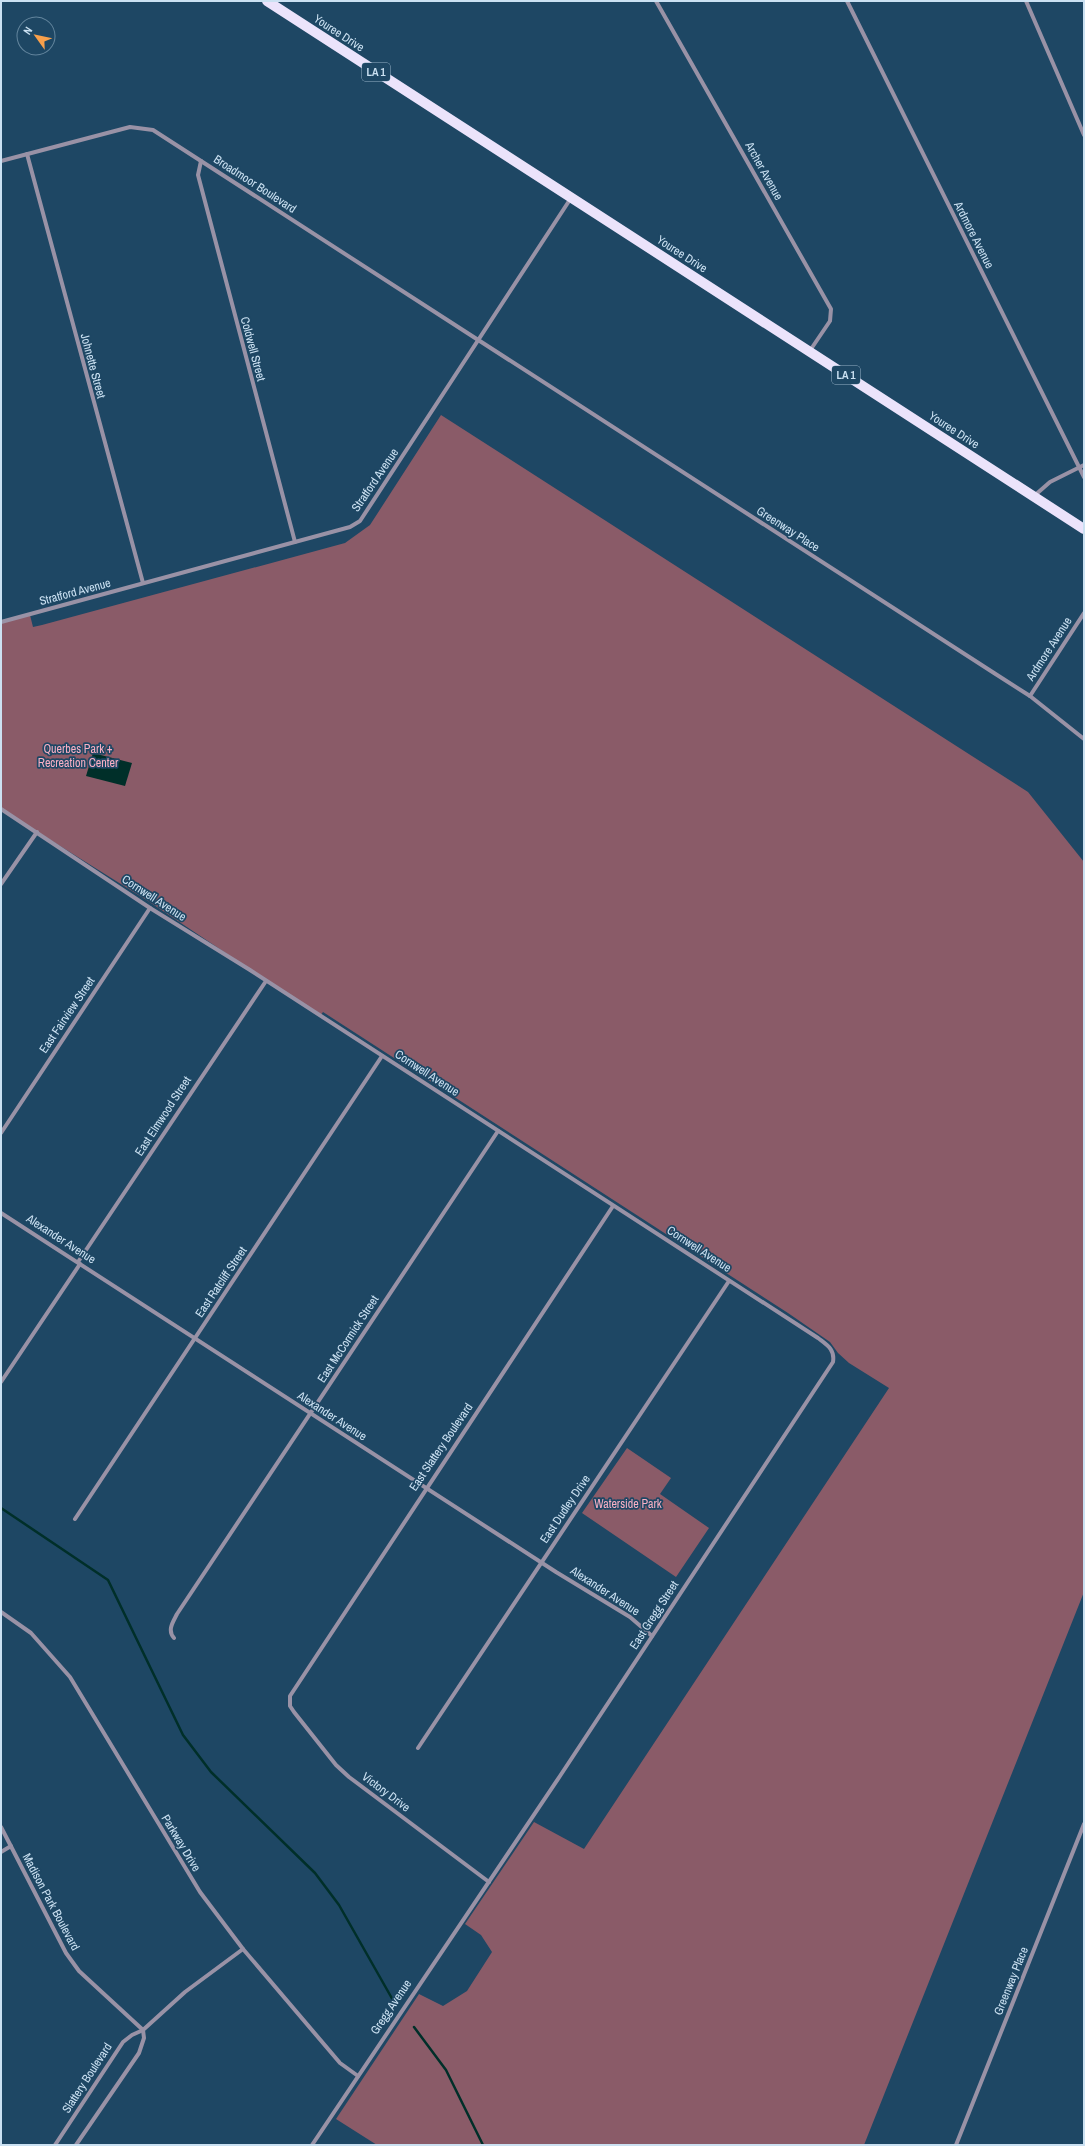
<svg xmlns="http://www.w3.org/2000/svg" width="1085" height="2146" viewBox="0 0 1085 2146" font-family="'Archivo Narrow',sans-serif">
	<rect width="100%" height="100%" fill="#1e4764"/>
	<g fill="#8a5b68">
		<polygon points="441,415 1028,792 1084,862 1084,1592 864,2145 377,2145 336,2119 419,1994 443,2006 467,1991 492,1952 481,1935 465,1924 534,1822 584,1849 889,1388 849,1363 838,1353 830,1342 788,1313 323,1012 320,1016 148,901 1,809 1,622 30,615 33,627 42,625 345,543 370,525"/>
		<polygon points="627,1448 671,1478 660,1494 709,1528 676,1577 582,1513"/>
	</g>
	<polygon fill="#002f29" points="93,753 132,763 125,786 86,776"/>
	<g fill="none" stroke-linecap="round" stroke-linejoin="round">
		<g stroke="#002f29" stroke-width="2.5">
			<polyline points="1,1508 108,1580 183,1735 211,1772 315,1873 339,1905 394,2002"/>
			<polyline points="414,2027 446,2070 483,2145"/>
		</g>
		<g stroke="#9992a6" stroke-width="4">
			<polyline points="656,1 831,309 830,321 809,352"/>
			<polyline points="847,1 1084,477"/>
			<polyline points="1026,1 1084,135"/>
			<polyline points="27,154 143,583"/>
			<polyline points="1,161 130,127 153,130 994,673 1030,696 1084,739"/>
			<polyline points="201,161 198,175 295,542"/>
			<polyline points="1034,496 1050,482 1084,465"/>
			<polyline points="1,622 350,527 360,521 571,198"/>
			<polyline points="1030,696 1084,613"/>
			<path d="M1,809l149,99 100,62 568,368c9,7 17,11 15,24l-273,414 -248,369"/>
			<polyline points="1,884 37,832"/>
			<polyline points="1,1133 150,908"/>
			<polyline points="1,1213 556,1572 630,1617 652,1636"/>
			<polyline points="78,1262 266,981"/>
			<polyline points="1,1382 80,1264"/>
			<polyline points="75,1519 382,1056"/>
			<polyline points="1,1612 31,1633 70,1677 200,1892 243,1949 340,2063 358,2076"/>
			<path d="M174,1638c-7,-8 -1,-16 3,-24l321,-483"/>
			<polyline points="418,1748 729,1281"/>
			<polyline points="1,1827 66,1953 79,1971 143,2030 144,2038 139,2053 76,2145"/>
			<polyline points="1,1852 11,1846"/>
			<polyline points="489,1882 349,1777 336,1765 294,1712 290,1706 290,1696 613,1206"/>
			<polyline points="55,2145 123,2042 132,2035 143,2030 185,1992 243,1949"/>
			<polyline points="956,2145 1084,1824"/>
		</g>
		<polyline stroke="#ebe3fb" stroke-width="10" points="267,1 1084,529"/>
	</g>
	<g text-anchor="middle" stroke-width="3.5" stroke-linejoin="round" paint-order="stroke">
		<g fill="#1e4764" stroke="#97b3c7" stroke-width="1">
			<rect x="362" y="63" width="28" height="18" rx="3"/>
			<rect x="832" y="366" width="28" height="18" rx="3"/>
		</g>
		<g font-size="11" font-weight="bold" fill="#cbe1f2">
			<text x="376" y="76">LA 1</text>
			<text x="846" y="379">LA 1</text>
		</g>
		<g font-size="12" fill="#cbe1f2" stroke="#1e4764">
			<text transform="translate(339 33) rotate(33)" y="4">Youree Drive</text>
			<text transform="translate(764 171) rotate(61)" y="4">Archer Avenue</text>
			<text transform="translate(255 184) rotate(33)" y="4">Broadmoor Boulevard</text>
			<text transform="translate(974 235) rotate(63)" y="4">Ardmore Avenue</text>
			<text transform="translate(682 254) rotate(33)" y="4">Youree Drive</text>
			<text transform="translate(253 349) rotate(75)" y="4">Coldwell Street</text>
			<text transform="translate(93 366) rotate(75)" y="4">Johnette Street</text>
			<text transform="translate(954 430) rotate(33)" y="4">Youree Drive</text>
			<text transform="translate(375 480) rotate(-56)" y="4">Stratford Avenue</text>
			<text transform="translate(788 529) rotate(33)" y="4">Greenway Place</text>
			<text transform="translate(75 592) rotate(-15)" y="4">Stratford Avenue</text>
			<text transform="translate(1049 649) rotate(-57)" y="4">Ardmore Avenue</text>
			<text transform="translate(154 898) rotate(33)" y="4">Cornwell Avenue</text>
			<text transform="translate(67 1015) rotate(-56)" y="4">East Fairview Street</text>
			<text transform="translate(427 1073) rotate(33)" y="4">Cornwell Avenue</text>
			<text transform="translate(163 1116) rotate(-57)" y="4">East Elmwood Street</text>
			<text transform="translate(61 1239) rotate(33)" y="4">Alexander Avenue</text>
			<text transform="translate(699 1249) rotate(33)" y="4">Cornwell Avenue</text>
			<text transform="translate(221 1282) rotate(-56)" y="4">East Ratcliff Street</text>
			<text transform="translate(348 1339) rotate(-57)" y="4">East McCormick Street</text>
			<text transform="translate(332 1416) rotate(33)" y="4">Alexander Avenue</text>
			<text transform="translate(441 1447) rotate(-56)" y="4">East Slattery Boulevard</text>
			<text transform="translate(565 1509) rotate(-56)" y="4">East Dudley Drive</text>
			<text transform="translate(605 1591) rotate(33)" y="4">Alexander Avenue</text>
			<text transform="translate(654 1615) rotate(-57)" y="4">East Gregg Street</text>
			<text transform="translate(386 1792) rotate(37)" y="4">Victory Drive</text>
			<text transform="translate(181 1843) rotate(59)" y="4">Parkway Drive</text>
			<text transform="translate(51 1902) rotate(62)" y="4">Madison Park Boulevard</text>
			<text transform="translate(1011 1981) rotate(-68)" y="4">Greenway Place</text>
			<text transform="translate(391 2007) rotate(-56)" y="4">Gregg Avenue</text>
			<text transform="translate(87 2078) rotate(-57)" y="4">Slattery Boulevard</text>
		</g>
		<g font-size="12" fill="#fab0c4" stroke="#1e4764">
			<text x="78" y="753">Querbes Park +<tspan x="78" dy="14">Recreation Center</tspan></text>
			<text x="628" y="1508">Waterside Park</text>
		</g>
	</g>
	<rect width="1085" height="2146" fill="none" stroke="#cbe1f2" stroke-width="4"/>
	<g transform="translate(36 36) rotate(303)"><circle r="19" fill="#1e4764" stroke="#63859d"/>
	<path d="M0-3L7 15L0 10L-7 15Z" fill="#f8a04b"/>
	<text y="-6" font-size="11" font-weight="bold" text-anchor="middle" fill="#cbe1f2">N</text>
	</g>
</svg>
